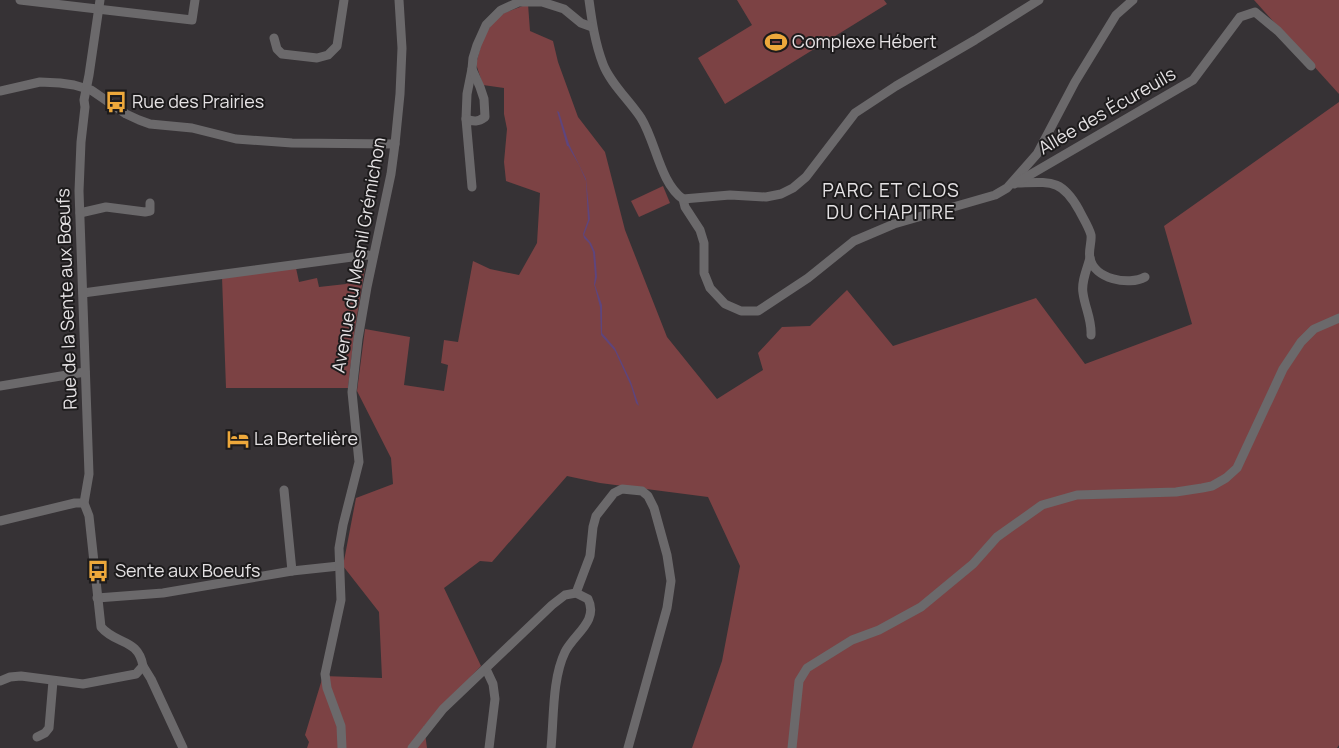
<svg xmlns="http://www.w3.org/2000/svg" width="1339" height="748" viewBox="0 0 1339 748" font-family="Manrope,sans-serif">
	<rect width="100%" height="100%" fill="#363235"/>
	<g fill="#7c4244">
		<polygon points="737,0 884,0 887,4 725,104 698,58 752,25"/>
		<polygon points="1254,0 1339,0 1339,94"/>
		<polygon points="528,4 530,31 553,41 558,62 578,117 605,152 625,230 667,337 717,399 763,370 758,353 782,327 810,326 847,290 893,346 1036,298 1085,364 1192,324 1164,226 1339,102 1339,745 1337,748 692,748 722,661 740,566 708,497 600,483 567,476 492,562 480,561 444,588 481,666 424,726 427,748 307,748 309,742 305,735 323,676 382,678 379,612 343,566 356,498 393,484 391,458 357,391 365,329 410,337 404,385 444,391 448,365 441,363 444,340 458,342 473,261 490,269 519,275 537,243 540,193 506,181 504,162 507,129 504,114 504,88 483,85 476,64 483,38 493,22 504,13"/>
		<polygon points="663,186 670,203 639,217 631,201"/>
		<polygon points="296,268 299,282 317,278 319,287 346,284 365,268 355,328 348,388 226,388 222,277"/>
	</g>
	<polygon fill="#5e457d" points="557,111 559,112 569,144 586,179 590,219 584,235 591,243 595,252 597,277 595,285 602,305 602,333 615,348 631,382 639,406 636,403 631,386 615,351 601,335 600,307 594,284 595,276 593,252 589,243 584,238 583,234 588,220 586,181 579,165 568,146 567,146"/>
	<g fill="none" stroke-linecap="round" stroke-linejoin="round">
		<g stroke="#6b696b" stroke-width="9">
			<polyline points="20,0 192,20 195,0"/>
			<path d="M589,0c3,22 6,43 14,64 7,19 27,37 38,54 15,24 19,65 42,81l2,8 15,23 4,13v30l6,15 15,16 16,7h17l50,-33 46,-37 40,-17 101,-29 12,-7 30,-34 38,-72 41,-67 17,-15"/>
			<polyline points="274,38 277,49 282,54 317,58 328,55 337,46 344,0"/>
			<polyline points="0,91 40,82 60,83 74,85 91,90 126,114 139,120 150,124 192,128 236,139 292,143 395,144"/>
			<polyline points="466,119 467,94 472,69"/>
			<path d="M1018,183c33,-1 44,-4 61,27 4,8 10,17 12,25 1,7 -3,16 -1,23 4,21 39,28 55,19"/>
			<polyline points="1014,184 1193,80 1240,17 1255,12 1278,31 1311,66"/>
			<path d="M472,187l-6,-68c8,3 12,3 19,-2l-1,-18 -4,-12 -8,-18 1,-11 4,-13 9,-20 15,-15 18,-8h23l22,7 17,14 11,4"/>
			<polyline points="683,199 730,195 766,197 781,194 793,188 806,177 855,113 896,86 975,40 1039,0"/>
			<polyline points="80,213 106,207 145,212 150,211 150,203"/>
			<path d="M1090,258c-3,11 -9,24 -7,35 2,15 9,27 8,42"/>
			<polyline points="83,293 367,255 373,256"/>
			<polyline points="0,386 85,372"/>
			<polyline points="284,490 292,571"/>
			<polyline points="0,521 75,503 84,503"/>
			<polyline points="576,593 590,556 593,527 596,516 614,493 622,489 642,491 648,496 654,508 667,555 671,581 667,608 628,748"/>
			<polyline points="97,598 163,593 292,571 339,566"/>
			<polyline points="143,666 151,679 183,748"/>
			<polyline points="486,669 493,684 495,699 489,748"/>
			<path d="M0,681l10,-4 11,-1 62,8 53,-10 7,-8c-5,-28 -27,-21 -42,-39l-12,-111 -5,-13 5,-29 -10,-283 2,-49 4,-35 -1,-7 5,-25 11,-75"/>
			<polyline points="37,737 45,733 49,728 53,681"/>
			<polyline points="342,748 341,726 327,688 325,674 341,600 339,548 343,525 359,462 352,392 358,339 367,287 391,174 395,144 400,94 402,48 399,0"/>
			<path d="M412,748l31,-39 109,-104 13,-10 11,-2 12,6c11,22 -14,35 -23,53 -13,27 -11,66 -14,96"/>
			<polyline points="792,748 799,681 807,668 852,640 879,630 921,607 973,564 997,537 1042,505 1077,495 1176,492 1202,488 1212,486 1226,478 1237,468 1283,369 1301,342 1314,329 1339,318"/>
		</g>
	</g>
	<defs>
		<g id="stadium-bare" transform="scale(1.725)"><path d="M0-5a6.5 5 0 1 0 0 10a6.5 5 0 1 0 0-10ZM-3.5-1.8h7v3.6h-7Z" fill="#eda83b" stroke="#1d1b1c" stroke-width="2.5" paint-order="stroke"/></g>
		<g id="bus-bare" transform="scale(1.725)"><path d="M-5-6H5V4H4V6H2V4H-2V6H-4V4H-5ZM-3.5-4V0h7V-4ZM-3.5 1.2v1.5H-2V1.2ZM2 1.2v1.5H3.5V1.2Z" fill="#eda83b" stroke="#1d1b1c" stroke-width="2.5" paint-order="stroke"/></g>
		<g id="hotel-bare" transform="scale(1.725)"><path d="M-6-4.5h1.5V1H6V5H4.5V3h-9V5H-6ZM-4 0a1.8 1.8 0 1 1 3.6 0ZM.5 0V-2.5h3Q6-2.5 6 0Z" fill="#eda83b" stroke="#1d1b1c" stroke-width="2.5" paint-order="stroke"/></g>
	</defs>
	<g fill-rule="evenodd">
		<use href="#stadium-bare" x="776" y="42"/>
		<use href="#bus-bare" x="116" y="102"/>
		<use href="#hotel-bare" x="238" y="439"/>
		<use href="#bus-bare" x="98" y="571"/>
	</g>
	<g text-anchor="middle" stroke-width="4" stroke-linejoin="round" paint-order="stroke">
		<g font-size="18" fill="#e5e2e4" stroke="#1d1b1c" text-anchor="start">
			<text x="792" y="48">Complexe Hébert</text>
			<text x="132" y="108">Rue des Prairies</text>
			<text x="254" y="445">La Bertelière</text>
			<text x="115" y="577">Sente aux Boeufs</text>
		</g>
		<g font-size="18" fill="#e5e2e4" stroke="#1d1b1c">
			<text transform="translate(1107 111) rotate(-30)" y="6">Allée des Écureuils</text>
			<text transform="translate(359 255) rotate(-80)" y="6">Avenue du Mesnil Grémichon</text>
			<text transform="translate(67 299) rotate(-92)" y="6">Rue de la Sente aux Bœufs</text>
		</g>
		<g font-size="19" letter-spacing="1" fill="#e5e2e4" stroke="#1d1b1c">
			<text x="891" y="197">PARC ET CLOS<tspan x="891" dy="22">DU CHAPITRE</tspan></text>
		</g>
	</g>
</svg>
